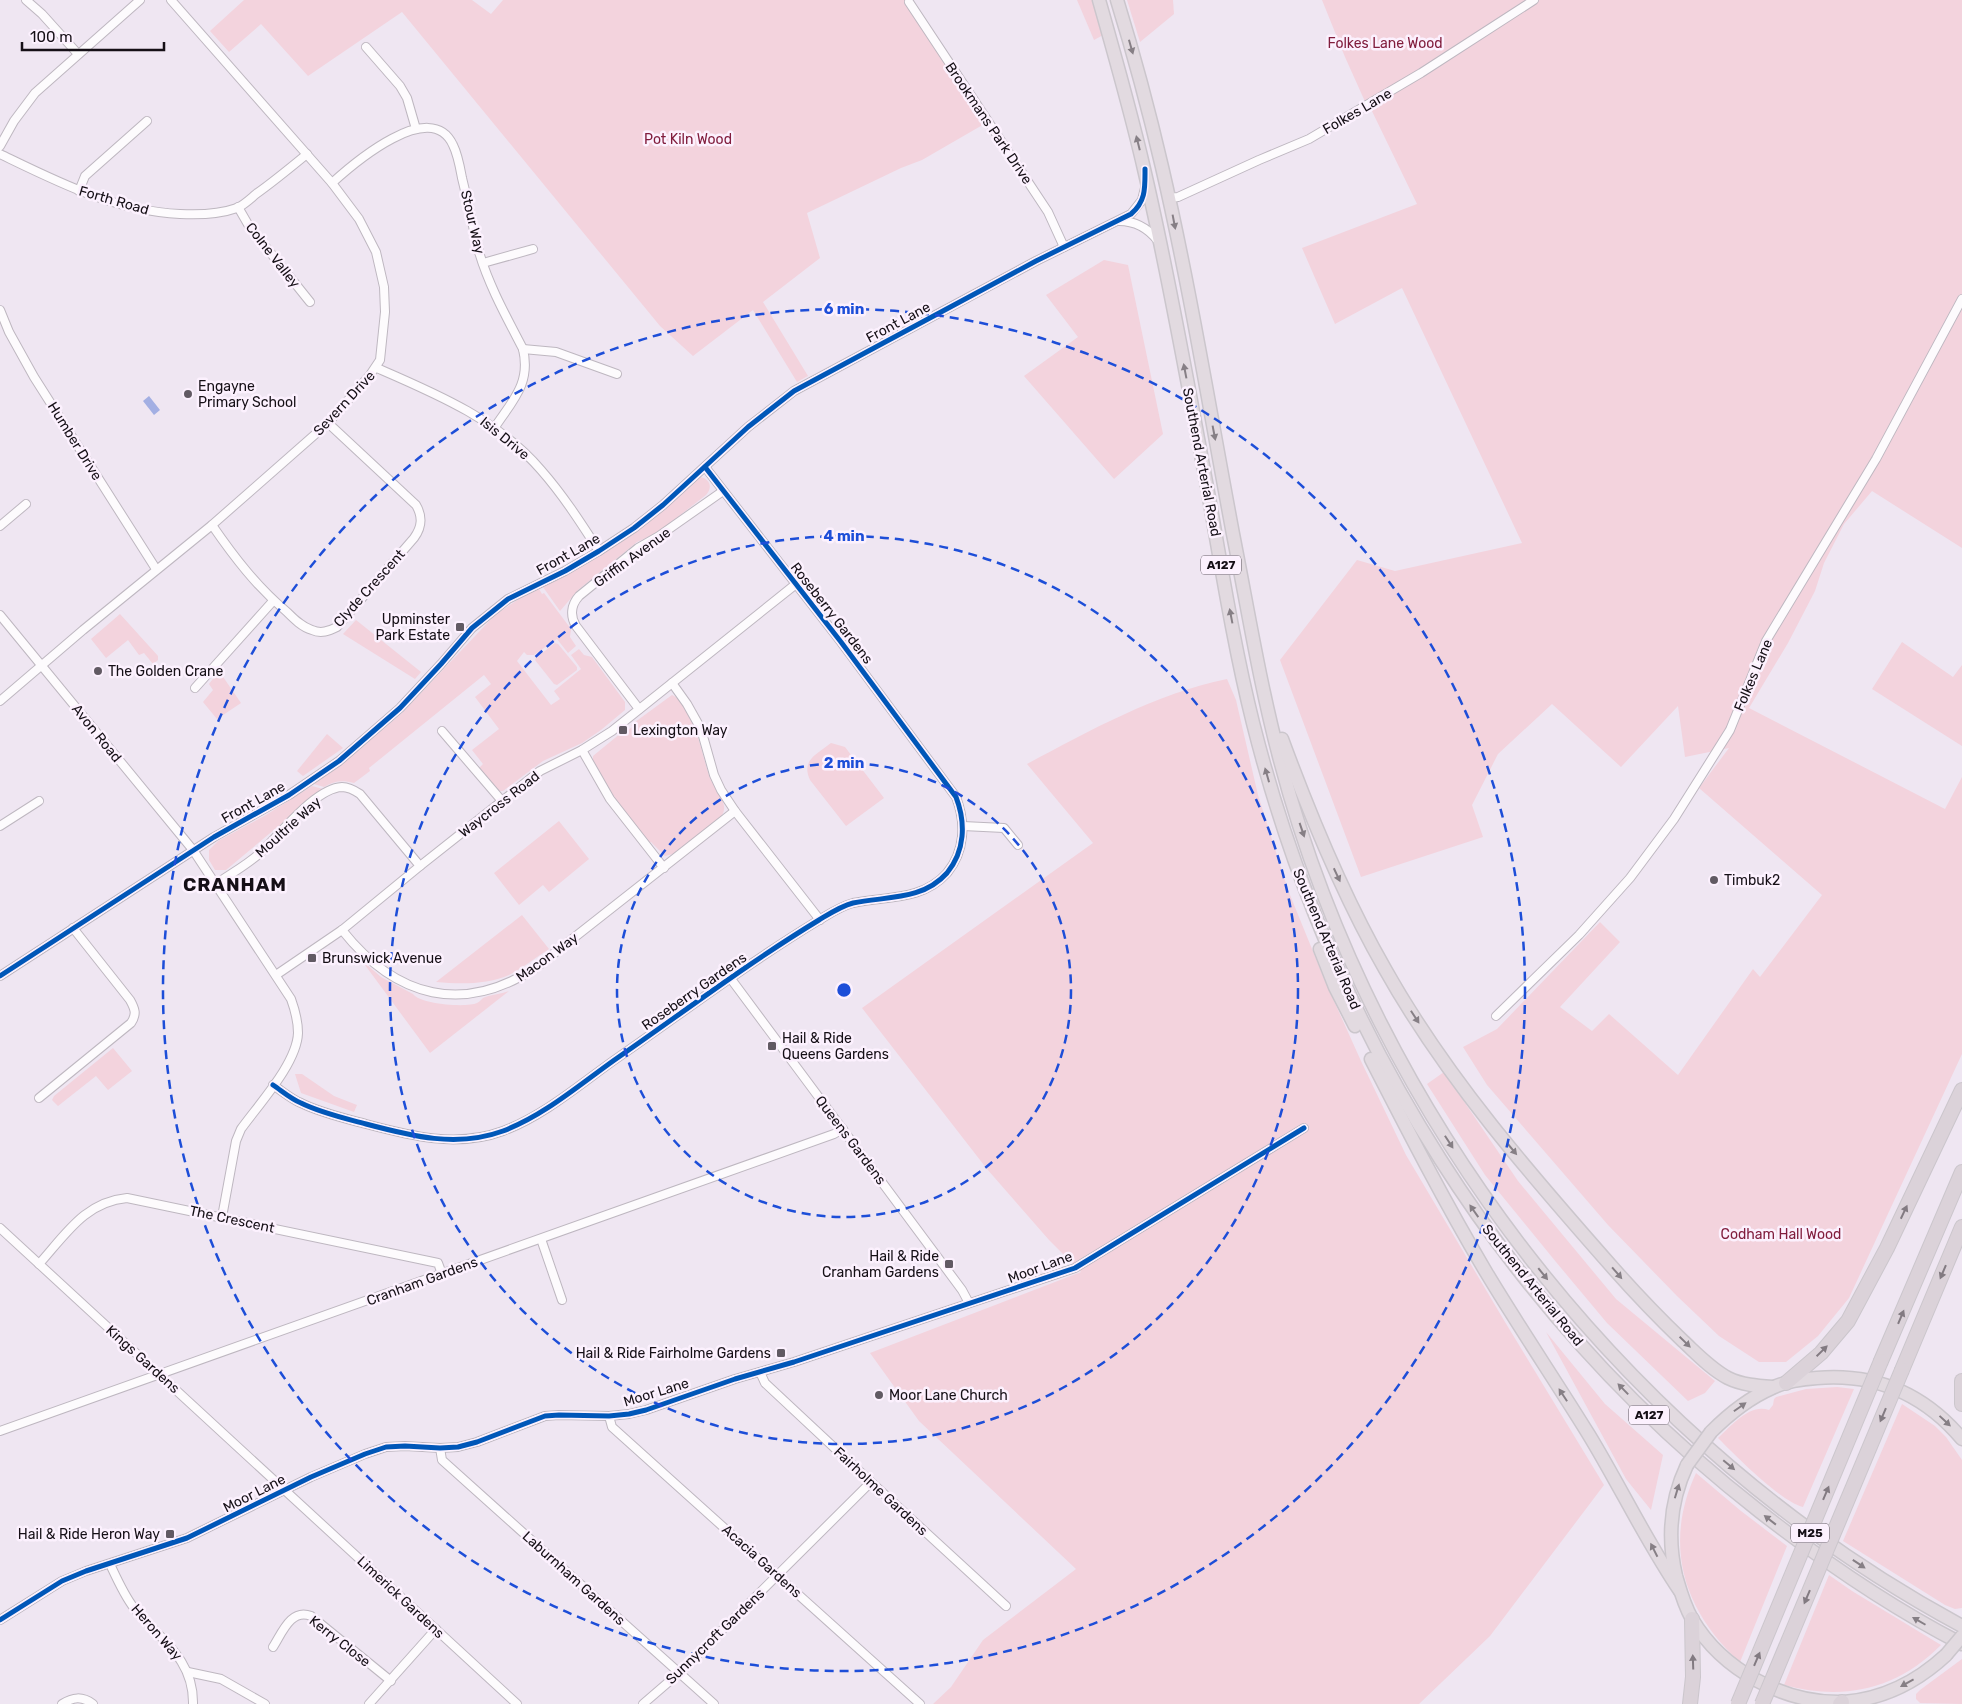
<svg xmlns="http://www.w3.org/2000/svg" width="1962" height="1704" viewBox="0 0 1962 1704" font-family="Rubik,sans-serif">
	<rect width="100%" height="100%" fill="#efe6f2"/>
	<g fill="#f3d3dd">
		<polygon points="244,0 472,0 491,14 503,0 907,0 986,123 922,160 901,168 807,213 820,258 763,302 808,376 797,382 753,310 693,356 660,326 402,12 308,76 261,24 229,52 210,31"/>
		<polygon points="1077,0 1093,0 1105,34 1094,40"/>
		<polygon points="1127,0 1173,0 1174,14 1140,42"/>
		<polygon points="1322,0 1962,0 1962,548 1872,491 1844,524 1824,563 1815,591 1788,643 1749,708 1945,809 1962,777 1962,1054 1849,1298 1818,1336 1786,1362 1759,1362 1719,1336 1677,1296 1608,1225 1487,1085 1463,1047 1497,1029 1600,922 1620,942 1560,1007 1592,1031 1609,1014 1678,1075 1753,969 1760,977 1822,895 1699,788 1729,748 1685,757 1678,706 1621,767 1552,704 1498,754 1472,805 1483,837 1361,877 1280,660 1357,560 1395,571 1522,543 1402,288 1335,324 1302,248 1417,204 1369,105 1367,106 1345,57"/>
		<polygon points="1104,260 1128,265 1163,434 1114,479 1024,376 1078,337 1046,295"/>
		<path d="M700,477c10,2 13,10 6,18l-49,38 -20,9 -59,48 -18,21 -17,-24 90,-54z"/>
		<path d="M539,589l3,5 2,-1 27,36 -1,8 6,9 -8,7 -11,-14 -23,16h-7l-3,-3 -7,9 34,44 9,-6 -6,-8 27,-22 -10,-14 8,-6 5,6 8,2 33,45v8l-24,20 -19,13 -39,18 -40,30h-4l-21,-22 5,-5 -11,-14 27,-21 -24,-32 16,-13 -7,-9 -115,93 1,3 -16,12c-12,-3 -20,-2 -30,4l-10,-3 28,-20 59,-50 94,-99 27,-18z"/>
		<polygon points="120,614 158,656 158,660 153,664 144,653 139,655 128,640 106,658 91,639"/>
		<polygon points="356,620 421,672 415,679 343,634"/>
		<polygon points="1902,642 1953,677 1962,665 1962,746 1872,689"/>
		<polygon points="555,643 558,644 577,667 577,670 557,685 554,684 535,660 536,658"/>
		<polygon points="219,671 241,703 217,719 203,702 213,690 209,684"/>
		<path d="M1227,679l9,21 22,95 30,95 37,91 36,80 45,94 99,167 99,163 -114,151 -71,68h-486l18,-17 32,-47 93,-71 -157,-148 -49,-68 211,-81 -32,-32 -62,-71 -125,-161 231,-165 -66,-79c64,-34 128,-70 200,-85z"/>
		<path d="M672,695c22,9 30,62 38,83 4,9 13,19 14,28 1,6 -3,11 -6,14l-44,35 -1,-1 -8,2 -14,-14 -2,1 -36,-47 -20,-36v-4l28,-23 2,2 9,-8 -1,-2z"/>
		<polygon points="327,734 343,748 303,776 297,771"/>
		<path d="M831,743l14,4 39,51 -38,28 -36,-46c-9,-20 6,-25 21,-37z"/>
		<polygon points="312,786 323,789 226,870 215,870 209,860 209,850 218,841 266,815"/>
		<polygon points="559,821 589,859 549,892 543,885 519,905 494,873"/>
		<path d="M522,915l27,34c-13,8 -26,19 -40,26 -23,10 -49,9 -73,7z"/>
		<path d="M366,964l15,13 32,17c7,10 53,14 64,9 1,0 5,-4 6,-5 6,-3 18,-4 26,-7l-79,62 -65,-88z"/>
		<polygon points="113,1048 132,1071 108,1090 96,1076 58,1106 52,1100 54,1096"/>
		<polygon points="1444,1072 1518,1181 1616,1299 1715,1381 1705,1393 1688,1401 1607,1323 1556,1262 1485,1175 1427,1084"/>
		<polygon points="295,1074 302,1074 334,1096 357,1105 354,1112 301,1093"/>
		<polygon points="1546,1332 1605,1404 1663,1455 1651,1510 1626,1479"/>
		<path d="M1837,1387l17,2 -51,118c-23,-6 -67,-51 -85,-69 13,-12 32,-35 51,-28l4,-5 1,-6 2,-2 30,-8z"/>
		<polygon points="1902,1404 1935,1426 1946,1437 1962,1460 1962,1608 1955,1609 1945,1605 1843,1541"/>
		<path d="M1696,1473l45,38 46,35 -47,116c-57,-51 -77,-118 -44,-189z"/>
		<path d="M1829,1575l23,16 89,54c-45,45 -97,56 -157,40z"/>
		<polygon points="1962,1659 1962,1704 1920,1703 1916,1699 1916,1694 1920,1690"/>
	</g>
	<polygon fill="#a3afe3" points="149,396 160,410 154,415 143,401"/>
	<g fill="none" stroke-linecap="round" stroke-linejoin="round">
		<g stroke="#beb7c0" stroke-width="10">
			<g id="minor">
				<polyline points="26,0 42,14 78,54"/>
				<polyline points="909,2 1048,212 1064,247"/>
				<polyline points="366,47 400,86 407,98 416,129"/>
				<polyline points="0,146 14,121 35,93 140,0"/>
				<path d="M0,154c58,28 114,57 180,60 19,1 40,0 57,-6 7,-3 13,-9 19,-14 17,-12 34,-26 51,-40"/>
				<path d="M332,183c22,-20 99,-86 121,-38 5,10 7,22 9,33 6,24 11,50 17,74 10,34 28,66 44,97 8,34 -10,51 -28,78"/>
				<polyline points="79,191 85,176 147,121"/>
				<polyline points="1169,198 1178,197 1259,160 1309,139 1421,73 1534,0"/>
				<polyline points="238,207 249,226 310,302"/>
				<path d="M1119,221c16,0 29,7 39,20"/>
				<polyline points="483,263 533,249"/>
				<polyline points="0,310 9,332 34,377 156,569"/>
				<polyline points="523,349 556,352 617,374"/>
				<path d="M377,368c60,26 120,51 164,102 22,25 40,53 58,81"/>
				<path d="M212,525c22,32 45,62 75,87 7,7 15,15 25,18 9,4 17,1 25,-3l77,-89c8,-11 9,-21 2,-33l-88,-82"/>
				<polyline points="0,526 26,504"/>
				<path d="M0,615l193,235 98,149c4,11 7,22 7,34 -1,30 -39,71 -57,96l-5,12 -14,76"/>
				<polyline points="672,683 687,704 701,729 714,775 721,790 735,811 820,920"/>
				<polyline points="195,688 273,601"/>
				<polyline points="0,701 83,630 212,525 328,423 370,375 380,360 385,312 384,287 376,252 359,219 332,183 171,0"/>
				<path d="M639,709l-63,-83c-6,-10 -5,-21 3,-30l59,-48 21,-12 64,-45"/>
				<polyline points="442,731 502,801"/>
				<polyline points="582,750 610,799 664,868"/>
				<polyline points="0,826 39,801"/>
				<polyline points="963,826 1004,828 1018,845"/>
				<path d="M216,884c14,-10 31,-19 44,-31 19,-17 55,-65 82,-66 7,0 12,3 18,7l60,72"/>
				<path d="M342,930c54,68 122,86 196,36l197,-155"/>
				<polyline points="276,975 342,930 420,866 540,771 582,750 612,731 796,584"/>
				<polyline points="0,976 214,837 289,795 339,761 400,708 441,664 472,628 508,599 565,571 599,551 634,528 663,505 748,427 794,391 1036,261 1131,214 1142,200 1145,188"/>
				<polyline points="731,979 962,1290 969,1303"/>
				<polyline points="1496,1016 1579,935 1630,878 1674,819 1730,730 1766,641 1876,459 1962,299"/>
				<path d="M273,1085c9,6 18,14 28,18 20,10 43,15 65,21 45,12 91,24 137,7 40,-15 75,-45 110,-70 68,-47 135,-98 206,-141 10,-6 22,-14 34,-17 33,-7 69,-2 94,-30 18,-22 19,-50 9,-76l-115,-155 -136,-175"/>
				<path d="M39,1098l92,-75c6,-9 4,-14 -1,-23l-57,-72"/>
				<polyline points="0,1228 517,1704"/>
				<polyline points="541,1239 562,1300"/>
				<path d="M39,1264c27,-30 46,-62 88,-66l311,65 4,11"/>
				<polyline points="760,1372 765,1383 871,1482 1006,1606"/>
				<polyline points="609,1416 612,1427 920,1704"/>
				<polyline points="0,1431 834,1134 843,1129"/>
				<polyline points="440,1448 442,1460 714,1704"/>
				<path d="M110,1564c7,15 14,31 24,44 26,31 60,51 59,96"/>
				<polyline points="0,1620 62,1581 86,1571 187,1538 311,1477 365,1454 386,1447 405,1446 440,1448 458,1447 477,1442 545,1416 559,1415 609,1416 629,1414 646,1410 735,1379 794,1362 1075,1268 1304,1128"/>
				<path d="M273,1647c9,-14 18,-39 38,-31l80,65"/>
				<polyline points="188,1672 221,1679 265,1704"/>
				<path d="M62,1704c11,-7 20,-8 31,0"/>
				<polyline points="369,1704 436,1629"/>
				<polyline points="643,1704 679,1673 871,1482"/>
			</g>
		</g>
		<g stroke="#cbc6cc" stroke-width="15">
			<g id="trunk">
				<path d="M1099,0c16,56 32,112 45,169 26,111 45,223 66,334 13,74 25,148 43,220 78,310 253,591 506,788 64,50 131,96 203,133"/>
				<path d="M1117,0c17,55 32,111 45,167 28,121 48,245 71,367 15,76 27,151 47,226 95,361 353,689 682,866"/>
				<path d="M1282,739c29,79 61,157 103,230 61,109 146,206 228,299 23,26 46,50 70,73 14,13 28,28 45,37 14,7 30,8 45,9"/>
				<polyline points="1320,949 1335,987 1355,1026"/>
				<path d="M1371,1059c37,72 74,144 115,213 33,55 69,108 103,163 31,51 57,106 91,156"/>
				<path d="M1711,1432c18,-18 38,-34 61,-44 14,-7 30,-9 45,-10 60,-5 107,16 145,61"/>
				<path d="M1687,1465c-17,36 -20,72 -11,111 4,14 8,29 16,43 30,51 92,85 152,83 39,-3 74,-21 102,-47"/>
			</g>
		</g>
		<g stroke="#cbc6cc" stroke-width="16">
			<g id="motorway">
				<polyline points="1881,1361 1962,1172"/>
				<polyline points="1902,1370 1962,1227"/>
				<polyline points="1962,1381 1962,1404"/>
				<polyline points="1786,1383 1821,1353 1848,1321 1887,1248 1962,1090"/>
				<polyline points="1690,1704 1693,1677 1692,1619"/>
				<polyline points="1840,1704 1842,1702"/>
			</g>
		</g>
		<use href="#minor" stroke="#fdfbfd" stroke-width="8"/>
		<use href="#trunk" stroke="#e2dae0" stroke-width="12"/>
		<use href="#motorway" stroke="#dbd2d9" stroke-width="14"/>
		<g stroke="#cbc6cc" stroke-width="15" stroke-linecap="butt">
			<g id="trunk-bridge">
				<polyline points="1687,1465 1711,1432"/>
				<polyline points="1946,1655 1962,1636"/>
			</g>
		</g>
		<g stroke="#cbc6cc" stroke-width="16" stroke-linecap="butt">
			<g id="motorway-bridge">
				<polyline points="1738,1704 1881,1361"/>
				<polyline points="1762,1704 1902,1370"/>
			</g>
		</g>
		<use href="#trunk-bridge" stroke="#e2dae0" stroke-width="12"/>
		<use href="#motorway-bridge" stroke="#dbd2d9" stroke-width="14"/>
		<g stroke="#fcf1fe" stroke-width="8">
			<g id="cycleway">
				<path d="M0,976l214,-139 75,-42 50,-34 61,-53 41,-44 31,-36 36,-29 57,-28 34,-20 35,-23 29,-23 85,-78 46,-36 242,-130 95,-47c15,-13 14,-26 14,-45"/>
				<path d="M273,1085c9,6 18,14 28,18 20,10 43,15 65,21 45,12 91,24 137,7 40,-15 75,-45 110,-70 68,-47 135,-98 206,-141 10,-6 22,-14 34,-17 33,-7 69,-2 94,-30 18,-22 19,-50 9,-76l-115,-155 -136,-175"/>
				<polyline points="0,1620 62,1581 86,1571 187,1538 311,1477 365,1454 386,1447 405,1446 440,1448 458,1447 477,1442 545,1416 559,1415 609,1416 629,1414 646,1410 735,1379 794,1362 1075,1268 1304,1128"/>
			</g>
		</g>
		<use href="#cycleway" stroke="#0057b8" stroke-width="5"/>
	</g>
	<defs><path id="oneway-solid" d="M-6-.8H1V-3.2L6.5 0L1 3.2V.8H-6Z" transform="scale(1.25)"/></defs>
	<g fill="#867f85">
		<use href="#oneway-solid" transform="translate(1131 47) rotate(74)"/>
		<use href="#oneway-solid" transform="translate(1138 143) rotate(-104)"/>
		<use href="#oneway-solid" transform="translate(1174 222) rotate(79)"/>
		<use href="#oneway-solid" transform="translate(1185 371) rotate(-101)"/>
		<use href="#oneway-solid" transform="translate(1214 433) rotate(79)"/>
		<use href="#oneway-solid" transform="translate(1231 616) rotate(-101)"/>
		<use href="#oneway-solid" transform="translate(1267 775) rotate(-106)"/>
		<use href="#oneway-solid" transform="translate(1302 830) rotate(71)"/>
		<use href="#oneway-solid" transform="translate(1337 875) rotate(65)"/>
		<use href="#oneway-solid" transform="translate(1415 1017) rotate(57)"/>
		<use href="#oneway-solid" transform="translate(1449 1142) rotate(57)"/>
		<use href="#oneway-solid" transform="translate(1512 1149) rotate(50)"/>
		<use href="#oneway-solid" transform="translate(1474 1211) rotate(-125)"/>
		<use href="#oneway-solid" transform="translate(1617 1273) rotate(49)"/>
		<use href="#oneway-solid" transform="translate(1543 1274) rotate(51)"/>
		<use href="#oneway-solid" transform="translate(1685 1342) rotate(44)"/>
		<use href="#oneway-solid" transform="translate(1623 1389) rotate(-134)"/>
		<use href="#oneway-solid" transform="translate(1563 1395) rotate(-123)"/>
		<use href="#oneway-solid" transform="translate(1740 1407) rotate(-35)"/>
		<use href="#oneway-solid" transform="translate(1945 1421) rotate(43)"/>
		<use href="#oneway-solid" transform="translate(1729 1465) rotate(40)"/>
		<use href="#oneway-solid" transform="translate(1677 1491) rotate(-73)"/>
		<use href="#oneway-solid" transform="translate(1770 1520) rotate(-142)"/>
		<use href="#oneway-solid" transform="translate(1654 1550) rotate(-117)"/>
		<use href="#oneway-solid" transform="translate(1859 1564) rotate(34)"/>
		<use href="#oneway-solid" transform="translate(1919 1621) rotate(-150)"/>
		<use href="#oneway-solid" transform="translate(1907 1683) rotate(151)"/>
	</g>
	<g fill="#827a81">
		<use href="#oneway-solid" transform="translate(1904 1212) rotate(-65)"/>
		<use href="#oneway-solid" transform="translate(1943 1272) rotate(113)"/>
		<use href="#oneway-solid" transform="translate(1901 1317) rotate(-67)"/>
		<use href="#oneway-solid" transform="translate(1822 1351) rotate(-44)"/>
		<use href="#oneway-solid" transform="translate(1883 1415) rotate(113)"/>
		<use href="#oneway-solid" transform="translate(1826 1493) rotate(-67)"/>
		<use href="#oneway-solid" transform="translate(1807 1597) rotate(113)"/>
		<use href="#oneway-solid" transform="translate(1757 1659) rotate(-67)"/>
		<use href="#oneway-solid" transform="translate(1693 1662) rotate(-92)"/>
	</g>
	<g fill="none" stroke="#1d4ed8" stroke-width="2.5" stroke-dasharray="9 6">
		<circle cx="844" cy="990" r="227"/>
		<circle cx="844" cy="990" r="454"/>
		<circle cx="844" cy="990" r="681"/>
	</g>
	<g fill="#615a63" stroke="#fcf1fe" stroke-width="2">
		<circle cx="188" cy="394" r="5"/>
		<rect x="455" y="622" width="10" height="10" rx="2.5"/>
		<circle cx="98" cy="671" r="5"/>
		<rect x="618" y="725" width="10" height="10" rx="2.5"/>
		<circle cx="1714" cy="880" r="5"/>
		<rect x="307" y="953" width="10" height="10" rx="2.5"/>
		<rect x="767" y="1041" width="10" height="10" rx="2.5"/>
		<rect x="944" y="1259" width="10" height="10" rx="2.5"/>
		<rect x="776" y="1348" width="10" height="10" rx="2.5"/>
		<circle cx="879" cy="1395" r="5"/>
		<rect x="165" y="1529" width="10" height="10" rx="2.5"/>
	</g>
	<g text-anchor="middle" stroke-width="5" stroke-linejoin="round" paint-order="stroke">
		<g fill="#fcf1fe" stroke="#5a535c" stroke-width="1">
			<rect x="1201" y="555.5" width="40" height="19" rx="4"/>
			<rect x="1629" y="1405.5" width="40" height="19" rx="4"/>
			<rect x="1791" y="1523.5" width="38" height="19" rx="4"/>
		</g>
		<g font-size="12" font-weight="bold" fill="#150f16">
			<text x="1221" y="569">A127</text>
			<text x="1649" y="1419">A127</text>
			<text x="1810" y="1537">M25</text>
		</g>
		<g font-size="14" fill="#811d3d" stroke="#fcf1fe">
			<text x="1385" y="48">Folkes Lane Wood</text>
			<text x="688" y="144">Pot Kiln Wood</text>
			<text x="1781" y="1239">Codham Hall Wood</text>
		</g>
		<g font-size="14" fill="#150f16" stroke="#fcf1fe">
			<text transform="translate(1357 111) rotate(-30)" y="5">Folkes Lane</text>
			<text transform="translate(989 123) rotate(56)" y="5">Brookmans Park Drive</text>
			<text transform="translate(114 200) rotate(16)" y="5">Forth Road</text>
			<text transform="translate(473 222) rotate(77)" y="5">Stour Way</text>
			<text transform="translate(273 255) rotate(52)" y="5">Colne Valley</text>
			<text transform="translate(898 322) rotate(-28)" y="5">Front Lane</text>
			<text transform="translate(344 403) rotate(-47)" y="5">Severn Drive</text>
			<text transform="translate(505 438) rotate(39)" y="5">Isis Drive</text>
			<text transform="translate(75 441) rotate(58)" y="5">Humber Drive</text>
			<text transform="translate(1202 462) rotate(79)" y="5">Southend Arterial Road</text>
			<text transform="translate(568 554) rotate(-29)" y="5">Front Lane</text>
			<text transform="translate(632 557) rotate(-36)" y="5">Griffin Avenue</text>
			<text transform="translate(369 588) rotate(-48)" y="5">Clyde Crescent</text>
			<text transform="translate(832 613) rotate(52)" y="5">Roseberry Gardens</text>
			<text transform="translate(1753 675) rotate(-67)" y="5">Folkes Lane</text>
			<text transform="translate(97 733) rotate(51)" y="5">Avon Road</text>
			<text transform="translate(253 802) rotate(-29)" y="5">Front Lane</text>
			<text transform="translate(499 804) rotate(-38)" y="5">Waycross Road</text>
			<text transform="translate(288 827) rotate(-42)" y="5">Moultrie Way</text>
			<text transform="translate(1327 939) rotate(67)" y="5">Southend Arterial Road</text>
			<text transform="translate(547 957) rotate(-36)" y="5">Macon Way</text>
			<text transform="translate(694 991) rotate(-35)" y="5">Roseberry Gardens</text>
			<text transform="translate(851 1140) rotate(53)" y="5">Queens Gardens</text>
			<text transform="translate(232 1219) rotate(12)" y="5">The Crescent</text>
			<text transform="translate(1040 1267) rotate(-20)" y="5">Moor Lane</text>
			<text transform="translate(422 1281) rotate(-20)" y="5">Cranham Gardens</text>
			<text transform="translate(1533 1285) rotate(51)" y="5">Southend Arterial Road</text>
			<text transform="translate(143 1359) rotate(42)" y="5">Kings Gardens</text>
			<text transform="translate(656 1392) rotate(-17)" y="5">Moor Lane</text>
			<text transform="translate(881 1491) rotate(43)" y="5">Fairholme Gardens</text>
			<text transform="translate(254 1493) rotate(-27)" y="5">Moor Lane</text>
			<text transform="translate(762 1561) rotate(42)" y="5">Acacia Gardens</text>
			<text transform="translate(574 1578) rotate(42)" y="5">Laburnham Gardens</text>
			<text transform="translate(401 1597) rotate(43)" y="5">Limerick Gardens</text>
			<text transform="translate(157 1632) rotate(49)" y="5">Heron Way</text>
			<text transform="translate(715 1636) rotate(-44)" y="5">Sunnycroft Gardens</text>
			<text transform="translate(340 1641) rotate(38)" y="5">Kerry Close</text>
		</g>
		<g font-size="14" fill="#150f16" stroke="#fcf1fe" text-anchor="start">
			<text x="198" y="391">Engayne<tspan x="198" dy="16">Primary School</tspan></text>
			<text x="450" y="624" text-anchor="end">Upminster<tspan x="450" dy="16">Park Estate</tspan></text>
			<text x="108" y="676">The Golden Crane</text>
			<text x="633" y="735">Lexington Way</text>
			<text x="1724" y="885">Timbuk2</text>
			<text x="322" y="963">Brunswick Avenue</text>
			<text x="782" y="1043">Hail &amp; Ride<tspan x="782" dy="16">Queens Gardens</tspan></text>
			<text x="939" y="1261" text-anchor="end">Hail &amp; Ride<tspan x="939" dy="16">Cranham Gardens</tspan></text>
			<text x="771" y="1358" text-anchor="end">Hail &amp; Ride Fairholme Gardens</text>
			<text x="889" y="1400">Moor Lane Church</text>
			<text x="160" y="1539" text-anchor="end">Hail &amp; Ride Heron Way</text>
		</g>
		<g font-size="19" font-weight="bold" letter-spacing="1" fill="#150f16" stroke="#fcf1fe">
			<text x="235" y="891">CRANHAM</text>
		</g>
	</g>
	<circle cx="844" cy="990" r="8" fill="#1d4ed8" stroke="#fcf1fe" stroke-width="2.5"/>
	<g font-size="15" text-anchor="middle" font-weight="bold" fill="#1d4ed8" stroke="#fcf1fe" stroke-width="5" stroke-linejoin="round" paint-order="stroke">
		<text x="844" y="314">6 min</text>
		<text x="844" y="541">4 min</text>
		<text x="844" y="768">2 min</text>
	</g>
	<path d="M22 42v8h142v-8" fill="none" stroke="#150f16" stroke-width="2.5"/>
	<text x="30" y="42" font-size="15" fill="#150f16" stroke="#fcf1fe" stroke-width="4" paint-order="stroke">100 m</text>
</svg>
